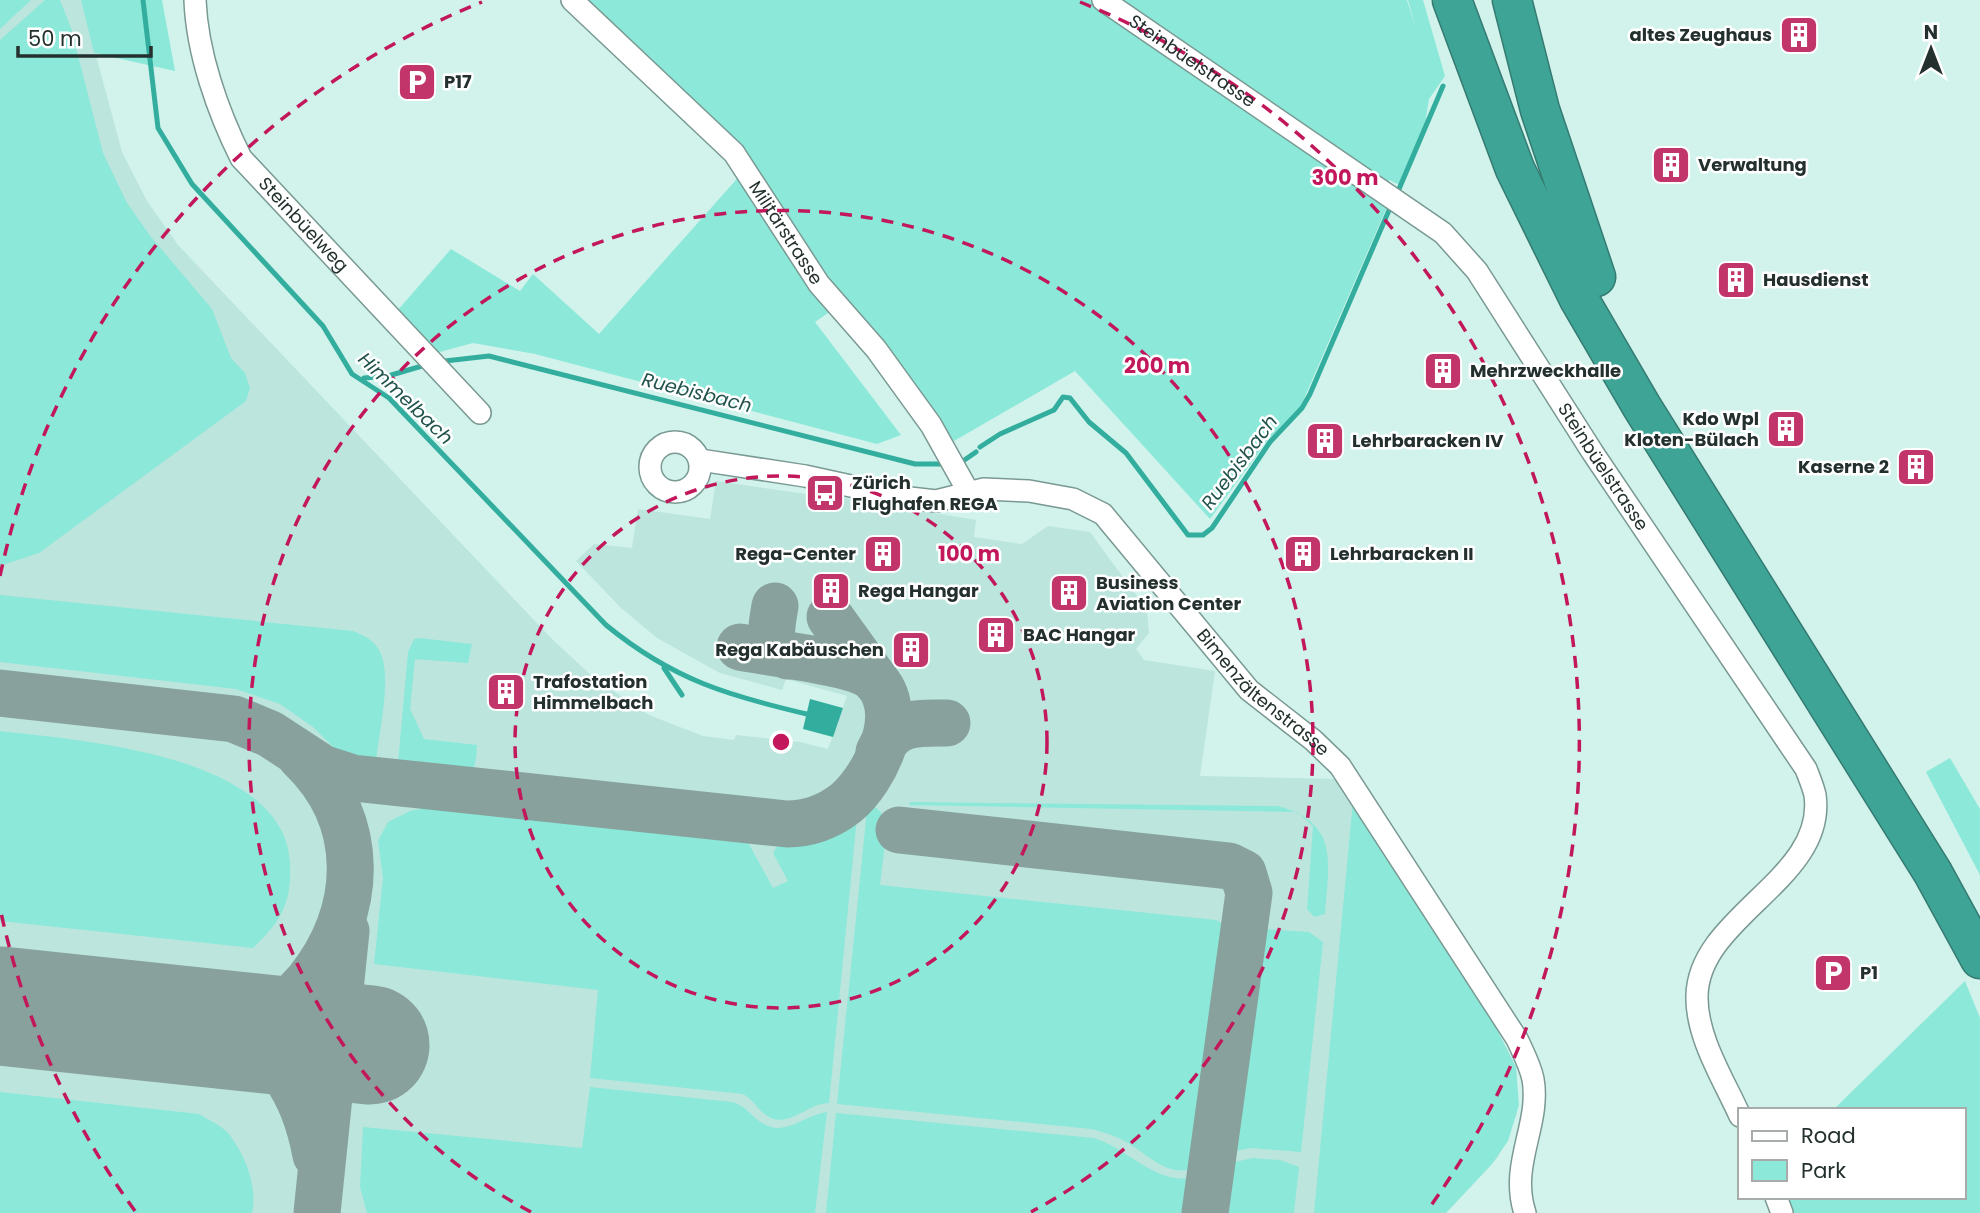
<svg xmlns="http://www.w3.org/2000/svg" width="1980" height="1213" viewBox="0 0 1980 1213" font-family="Poppins,sans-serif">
	<rect width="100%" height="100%" fill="#d1f3ec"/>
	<polygon fill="#bce5de" points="0,0 81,0 122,152 147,201 178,245 552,639 593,677 649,715 703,736 734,740 736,735 800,742 828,749 847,696 786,679 782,690 720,673 657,638 621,608 576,561 594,544 632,548 638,509 710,519 716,481 820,496 821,494 976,520 974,537 1022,544 1048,526 1090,532 1147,610 1149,633 1136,649 1144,660 1215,671 1200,776 1337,779 1492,1020 1516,1067 1517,1114 1498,1157 1446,1213 0,1213"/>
	<g fill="#8ce8d9">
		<polygon points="0,0 31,0 0,29"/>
		<polygon points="45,0 60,0 71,28 103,153 127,203 151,237 212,309 231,358 245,373 250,388 246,401 39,553 0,566 0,40"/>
		<polygon points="81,0 162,0 175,71 94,53"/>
		<polygon points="582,0 1407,0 1416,29 1408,0 1423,0 1445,76 1429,99 1425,124 1400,185 1389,180 1387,207 1300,408 1267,441 1210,519 1075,371 954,441 844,302 815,322 901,435 877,444 535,354 473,343 436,353 397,311 451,249 520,291 533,274 599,334 751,163"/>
		<path d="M0,595l353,36c11,5 20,8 26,19 14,23 0,83 -3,111l-6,3 -26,-6 -31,-31 -33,-23 -44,-15 -236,-27z"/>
		<path d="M419,638l53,6 -4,19 -53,-4 -5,50 14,30 53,6c-1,12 1,25 -13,29l-62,-7 -4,-4 10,-111 6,-13z"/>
		<path d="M0,731c80,9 286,24 290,133 2,38 -9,58 -37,84l-253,-27z"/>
		<polygon points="1950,758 1980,809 1980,875 1926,772"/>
		<polygon points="1353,801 1492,1020 1516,1067 1519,1105 1508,1141 1492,1164 1446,1213 1314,1213"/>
		<path d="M910,802l368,4c61,17 51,55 47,108l-11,3 -7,-8 6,-83 -16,-14 -388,-7z"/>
		<path d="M436,806l308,29 29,53 15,-7 -15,-28 8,-13c28,2 51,-9 76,-23l-28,286c-21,0 -40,25 -60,14 -11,-6 -15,-17 -26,-23l-153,-16 8,-88 -224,-26 9,-86 -5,-37 10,-19 22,-11z"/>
		<path d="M874,806l14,13 -8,66 336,35 12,7 4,14 -30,224c-32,16 -49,-7 -74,-22 -12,-7 -24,-11 -37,-14l-254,-25 30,-294z"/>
		<polygon points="1264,929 1309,932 1323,942 1301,1152 1251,1148 1224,1153 1253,943"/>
		<polygon points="1965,981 1980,1018 1980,1213 1793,1213 1786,1197 1964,1197 1964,1110 1833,1110"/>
		<path d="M590,1087l142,15c15,4 19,15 32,22 22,13 42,-10 63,-12l-12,101h-448l-7,-26 3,-60 219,21z"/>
		<path d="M0,1092l199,22c9,6 22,11 29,19 17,21 30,54 24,80h-252z"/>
		<path d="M836,1113l258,25c38,12 64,51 106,38l-5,37h-369z"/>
		<polygon points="1252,1158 1280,1160 1299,1167 1294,1213 1216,1213 1223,1165"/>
	</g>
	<polygon fill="#33ae9e" points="810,699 843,708 833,737 803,729"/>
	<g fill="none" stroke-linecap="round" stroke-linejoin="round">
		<g stroke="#33ae9e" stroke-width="5">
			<path d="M143,0l15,128 34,56 131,142 29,48 37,24 217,227c67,55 123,71 205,90"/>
			<polyline points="1399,189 1443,86"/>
			<polyline points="445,361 489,356 915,464 941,464"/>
			<polyline points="364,378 388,376 422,366"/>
			<polyline points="980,447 1000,434 1054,410 1063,397 1070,398 1089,422 1126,453 1188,535 1203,535 1212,528 1270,442 1302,408 1310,394 1390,208"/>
			<polyline points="963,461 976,452"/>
			<polyline points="664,668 682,695"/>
		</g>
		<g stroke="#88a19c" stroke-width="47">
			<path d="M775,606c-3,20 -10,42 13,50"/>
			<polyline points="830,617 876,681"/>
			<path d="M0,693l234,26 36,15 52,34 31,10 434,46c22,0 41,-7 59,-21 29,-24 62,-91 28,-124 -17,-17 -106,-26 -134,-32"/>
			<path d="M879,752c14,-31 38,-29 68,-29"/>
			<polyline points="899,830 1229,866 1243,873 1249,893 1205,1213"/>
			<path d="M189,1026c16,1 33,4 49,1 28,-5 52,-25 70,-46 56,-69 59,-161 -7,-224"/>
			<path d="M210,1029c65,8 95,66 106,126"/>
			<polyline points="317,1213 346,931"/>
		</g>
		<polyline stroke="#88a19c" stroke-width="119" points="0,1006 370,1045"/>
		<g stroke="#7a9993" stroke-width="24">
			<g id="street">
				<path id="s1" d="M195,0c2,53 23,112 46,158l239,255"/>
				<path id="s2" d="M572,0l162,153 85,131 57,65 55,76 38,68"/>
				<path id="s3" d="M1103,0l340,233 34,38 116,182 213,316c3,8 7,17 9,26 12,84 -117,121 -118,201 -1,41 27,84 43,120"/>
				<circle cx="675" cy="467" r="25"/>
				<path id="s4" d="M700,460l105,16 96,21 35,4 48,-12 45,2 44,8 30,15 146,176 64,50 27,26 177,273c6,13 13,26 16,40 8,46 -24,85 -8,134"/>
				<polyline points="1776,1197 1782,1213"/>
			</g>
		</g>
		<g stroke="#357b72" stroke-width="41">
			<g id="highway">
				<polyline points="1452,0 1515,169 1579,299 1642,407 1933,873 1980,959"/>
				<polyline points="1512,0 1540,110 1596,277"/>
			</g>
		</g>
		<use href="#street" stroke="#fff" stroke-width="21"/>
		<use href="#highway" stroke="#3ea496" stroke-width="38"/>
	</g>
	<g fill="none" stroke="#c2185b" stroke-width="3.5" stroke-dasharray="12 9">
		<circle cx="781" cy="742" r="266"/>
		<path d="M531 1212A532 532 0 1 1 1031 1212"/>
		<path d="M135 1211A798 798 0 0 1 0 908M0 576A798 798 0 0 1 482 2M1080 2A798 798 0 0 1 1427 1211"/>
	</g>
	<defs>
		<g id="building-square" transform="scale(2.0125)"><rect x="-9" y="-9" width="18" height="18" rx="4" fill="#c1356a" stroke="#fff"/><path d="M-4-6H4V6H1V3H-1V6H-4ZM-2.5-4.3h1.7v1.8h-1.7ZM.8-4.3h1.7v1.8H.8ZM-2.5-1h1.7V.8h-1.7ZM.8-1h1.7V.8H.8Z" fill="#fff"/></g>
		<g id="parking-square" transform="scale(2.0125)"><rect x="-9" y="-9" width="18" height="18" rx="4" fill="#c1356a" stroke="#fff"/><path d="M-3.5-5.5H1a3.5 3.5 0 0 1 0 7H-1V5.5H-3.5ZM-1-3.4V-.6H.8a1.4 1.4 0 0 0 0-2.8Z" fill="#fff"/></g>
		<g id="bus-square" transform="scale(2.0125)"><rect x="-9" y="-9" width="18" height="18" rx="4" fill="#c1356a" stroke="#fff"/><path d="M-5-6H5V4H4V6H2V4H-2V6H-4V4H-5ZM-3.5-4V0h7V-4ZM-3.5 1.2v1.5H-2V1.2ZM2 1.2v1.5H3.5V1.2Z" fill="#fff"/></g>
	</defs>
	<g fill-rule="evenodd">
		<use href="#building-square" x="1799" y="35"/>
		<use href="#parking-square" x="417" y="82"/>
		<use href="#building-square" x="1671" y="165"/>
		<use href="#building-square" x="1736" y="280"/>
		<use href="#building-square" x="1443" y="371"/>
		<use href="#building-square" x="1786" y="429"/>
		<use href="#building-square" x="1325" y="441"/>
		<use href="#building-square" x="1916" y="467"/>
		<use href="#bus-square" x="825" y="493"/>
		<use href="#building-square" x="883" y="554"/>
		<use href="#building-square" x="1303" y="554"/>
		<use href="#building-square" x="831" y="591"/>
		<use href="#building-square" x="1069" y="593"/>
		<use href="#building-square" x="996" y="635"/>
		<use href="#building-square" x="911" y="650"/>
		<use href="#building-square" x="506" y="692"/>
		<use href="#parking-square" x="1833" y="973"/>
	</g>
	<g text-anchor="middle" stroke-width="5" stroke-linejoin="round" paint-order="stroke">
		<g font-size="18" font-weight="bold" fill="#23302e" stroke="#fff" text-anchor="start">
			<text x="1772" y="41" text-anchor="end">altes Zeughaus</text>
			<text x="444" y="88">P17</text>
			<text x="1698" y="171">Verwaltung</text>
			<text x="1763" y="286">Hausdienst</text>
			<text x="1470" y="377">Mehrzweckhalle</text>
			<text x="1759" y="425" text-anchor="end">Kdo Wpl<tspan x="1759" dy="21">Kloten-Bülach</tspan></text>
			<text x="1352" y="447">Lehrbaracken IV</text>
			<text x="1889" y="473" text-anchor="end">Kaserne 2</text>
			<text x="852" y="489">Zürich<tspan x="852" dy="21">Flughafen REGA</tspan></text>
			<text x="856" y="560" text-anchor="end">Rega-Center</text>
			<text x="1330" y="560">Lehrbaracken II</text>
			<text x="1096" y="589">Business<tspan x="1096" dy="21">Aviation Center</tspan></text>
			<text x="858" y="597">Rega Hangar</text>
			<text x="1023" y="641">BAC Hangar</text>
			<text x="884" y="656" text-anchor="end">Rega Kabäuschen</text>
			<text x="533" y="688">Trafostation<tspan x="533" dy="21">Himmelbach</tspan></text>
			<text x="1860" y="979">P1</text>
		</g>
		<g font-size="18" fill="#23302e" stroke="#fff">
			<text dy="6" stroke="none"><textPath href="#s3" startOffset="108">Steinbüelstrasse</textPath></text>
			<text dy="6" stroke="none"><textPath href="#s1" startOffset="257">Steinbüelweg</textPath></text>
			<text dy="6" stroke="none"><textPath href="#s2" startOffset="318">Militärstrasse</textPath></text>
			<text dy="6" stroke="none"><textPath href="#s3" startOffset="696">Steinbüelstrasse</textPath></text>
			<text dy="6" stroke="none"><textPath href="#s4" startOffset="653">Bimenzältenstrasse</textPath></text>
		</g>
		<g font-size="19" font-style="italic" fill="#22544d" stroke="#fff">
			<text transform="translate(697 392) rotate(14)" y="7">Ruebisbach</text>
			<text transform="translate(406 398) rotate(44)" y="7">Himmelbach</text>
			<text transform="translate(1239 462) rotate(-53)" y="7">Ruebisbach</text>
		</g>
	</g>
	<circle cx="781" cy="742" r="10" fill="#c2185b" stroke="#fff" stroke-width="3.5"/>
	<g font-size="21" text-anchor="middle" font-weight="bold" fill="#c2185b" stroke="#fff" stroke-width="5" stroke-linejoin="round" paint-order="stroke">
		<text x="1345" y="185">300 m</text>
		<text x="1157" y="373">200 m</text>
		<text x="969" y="561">100 m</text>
	</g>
	<rect x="1738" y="1108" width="228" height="91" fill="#ffffff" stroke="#a7acab" stroke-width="2"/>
	<rect x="1752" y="1131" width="35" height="10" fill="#ffffff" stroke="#a7acab" stroke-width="2"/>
	<text x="1801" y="1143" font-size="21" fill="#23302e">Road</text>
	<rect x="1752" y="1160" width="35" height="21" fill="#8ce8d9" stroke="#a7acab" stroke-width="2"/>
	<text x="1801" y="1178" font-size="21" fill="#23302e">Park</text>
	<g transform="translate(1931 49)" stroke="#ffffff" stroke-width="5" paint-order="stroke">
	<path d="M0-5L12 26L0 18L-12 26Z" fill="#23302e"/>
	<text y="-10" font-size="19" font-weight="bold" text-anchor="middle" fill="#23302e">N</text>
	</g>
	<path d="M18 46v10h133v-10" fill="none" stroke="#23302e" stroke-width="3.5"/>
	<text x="28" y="46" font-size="21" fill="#23302e" stroke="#ffffff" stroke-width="5" paint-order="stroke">50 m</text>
</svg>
